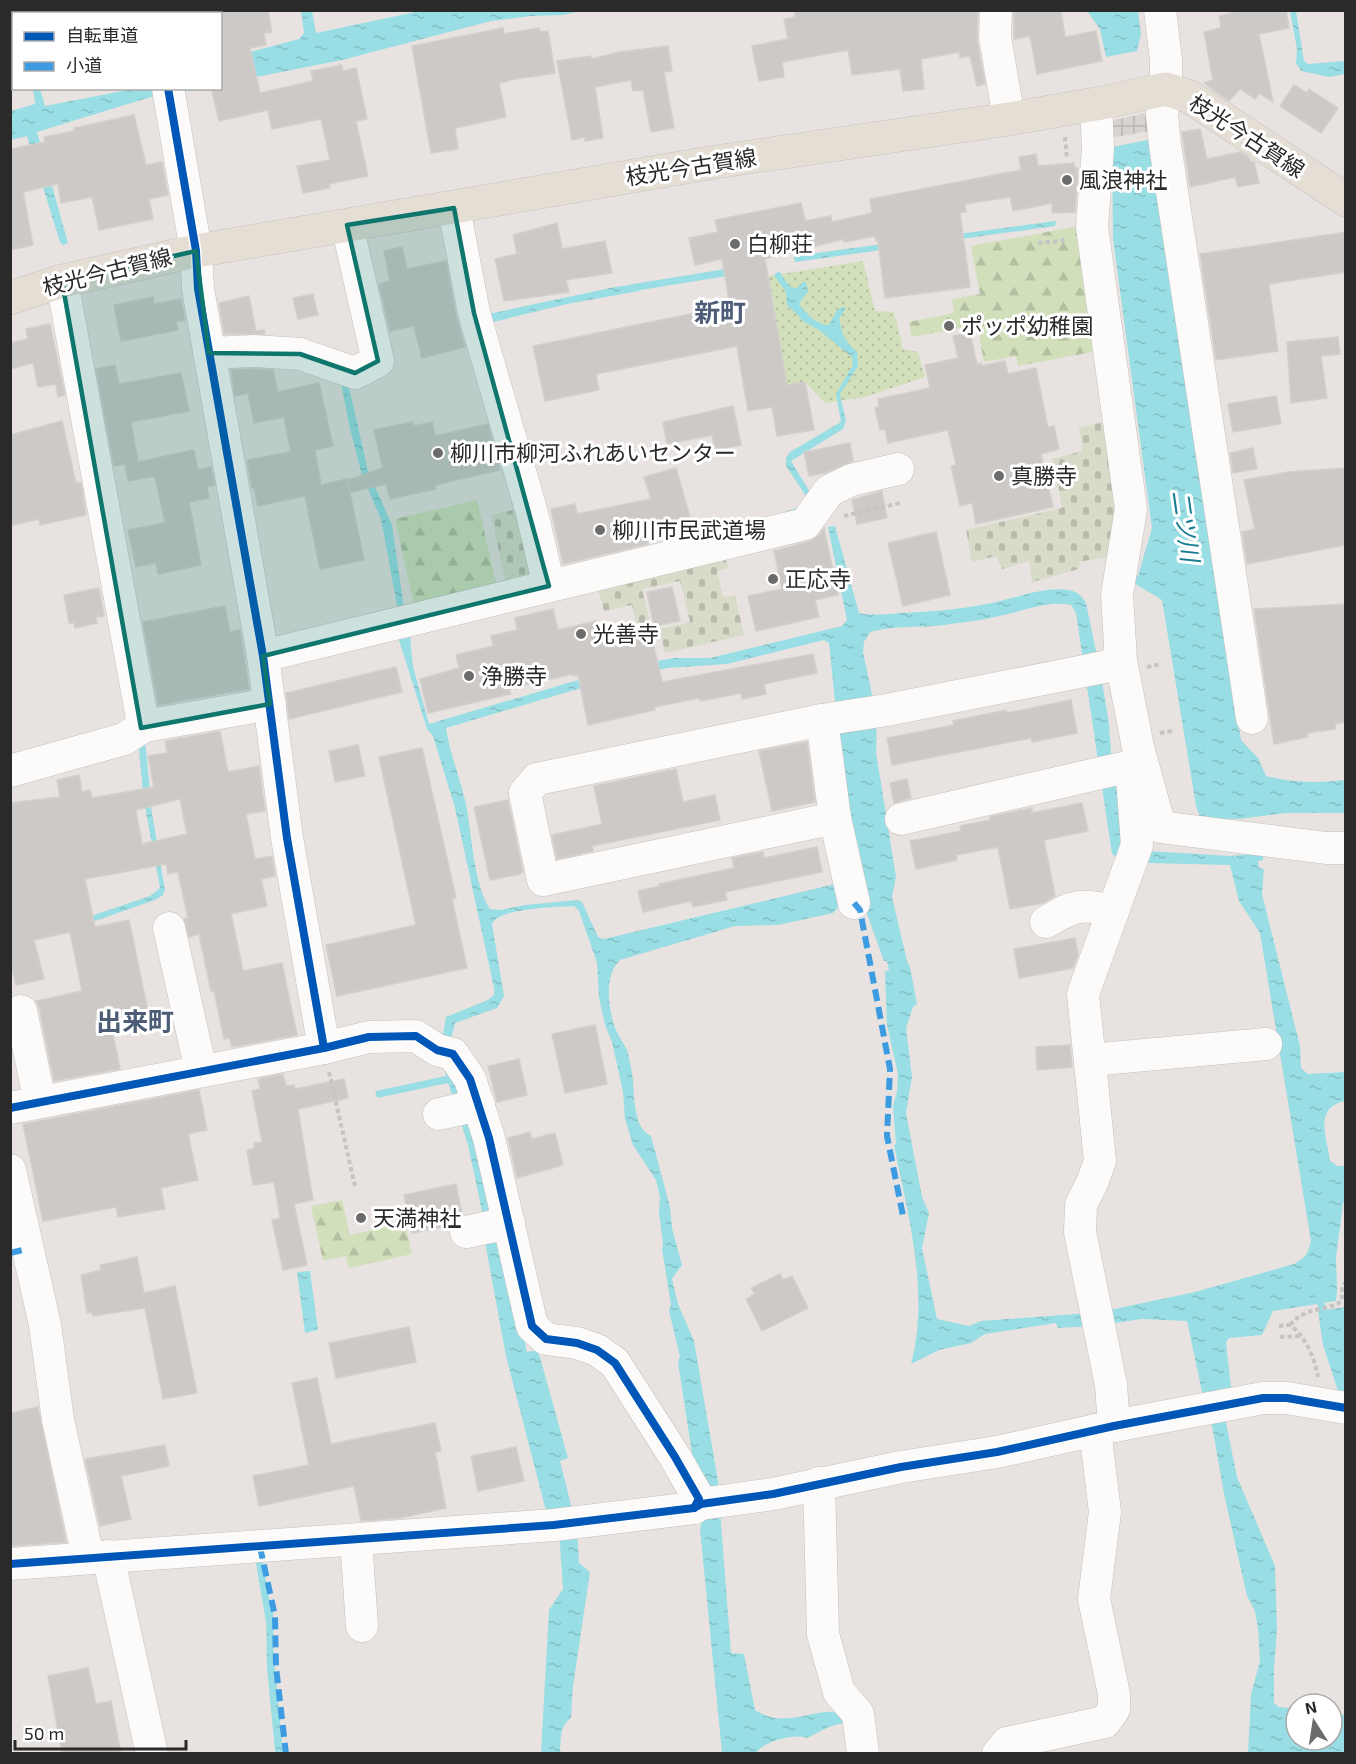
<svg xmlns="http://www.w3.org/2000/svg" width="1356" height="1764" viewBox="0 0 1356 1764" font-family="'Exo 2','Noto Sans JP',sans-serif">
	<defs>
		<pattern id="green-dots" width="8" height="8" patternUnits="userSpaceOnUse" patternTransform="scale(1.5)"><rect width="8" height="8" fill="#d1e0bb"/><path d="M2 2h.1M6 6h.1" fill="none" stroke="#b4c0a1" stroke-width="1.8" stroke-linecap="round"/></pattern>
		<pattern id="forest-firs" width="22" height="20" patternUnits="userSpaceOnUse" patternTransform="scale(1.5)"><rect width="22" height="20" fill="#d1e0bb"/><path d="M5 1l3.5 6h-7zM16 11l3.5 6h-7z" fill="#b4c0a1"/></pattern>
		<pattern id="cemetery-stones" width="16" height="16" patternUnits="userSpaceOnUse" patternTransform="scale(1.5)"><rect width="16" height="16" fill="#d7dbc8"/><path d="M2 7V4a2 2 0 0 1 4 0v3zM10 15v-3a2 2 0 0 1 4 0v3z" fill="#b9bcac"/></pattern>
		<pattern id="plaza-grid" width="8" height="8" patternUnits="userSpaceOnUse" patternTransform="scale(1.5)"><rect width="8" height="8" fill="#d8d3d0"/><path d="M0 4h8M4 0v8" fill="none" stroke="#bab5b3"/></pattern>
		<pattern id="water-ripples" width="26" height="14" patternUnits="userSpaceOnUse" patternTransform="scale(1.5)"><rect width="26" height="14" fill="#99dee4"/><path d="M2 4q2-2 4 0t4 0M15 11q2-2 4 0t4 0" fill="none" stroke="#84bfc4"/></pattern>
	</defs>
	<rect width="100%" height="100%" fill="#e8e3e0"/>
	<polygon fill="url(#green-dots)" points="863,261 875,311 894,312 903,349 918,352 925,377 865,397 825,403 805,382 787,385 768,276"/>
	<g fill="url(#forest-firs)">
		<polygon points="1101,222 1124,346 1018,366 1016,356 984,362 977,325 912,337 909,322 954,313 952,299 980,294 971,246"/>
		<polygon points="477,500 497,587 414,605 395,519"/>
		<polygon points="342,1200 350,1235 405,1223 412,1254 349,1268 346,1256 323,1261 311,1206"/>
	</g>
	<g fill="url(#cemetery-stones)">
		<polygon points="1111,420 1124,507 1117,555 1079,562 1079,569 1032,582 1029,561 1002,569 996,556 972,562 966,530 1062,508 1052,459 1083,451 1079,428"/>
		<polygon points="525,507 540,577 506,584 491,515"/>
		<polygon points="725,555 728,568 717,571 723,597 735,595 744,635 665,653 660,629 690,622 680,581 642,589 650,624 637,627 632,605 604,611 597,584"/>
	</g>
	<polygon fill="url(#plaza-grid)" points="1144,114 1155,130 1105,139 1109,121"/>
	<g fill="url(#water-ripples)">
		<polygon points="301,11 312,11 316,33 420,11 581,11 563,15 531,16 491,21 342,60 221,84 250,52 299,39 304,33"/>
		<polygon points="1087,11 1138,11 1141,34 1137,51 1106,57 1100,29"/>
		<polygon points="1290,11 1300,11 1296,11 1304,61 1308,64 1345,61 1345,74 1329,77 1301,71 1296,63 1297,49"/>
		<polygon points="33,89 40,89 45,106 133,89 200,89 154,96 37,132 68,243 63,245 60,242 27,136 11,140 11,111 35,104"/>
		<path d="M1153,139l68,477 20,124 17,18 8,18c26,7 52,7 79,4v33h-59l-47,6h-38l-5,-13 -34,-206 -30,-18 2,-5 4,-1 14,-48 -39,-289 -1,-92z"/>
		<polygon points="1056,221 1055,226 795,262 794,256"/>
		<path d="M779,271l10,15 7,3 7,-7h3l2,9 -9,13c7,9 17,21 30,21l8,-15 7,-4 1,3 -6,10c3,15 6,23 18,33l1,14 -18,28 6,27 -3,8 -52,32 25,41 -18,11 -18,1 16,-6 12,-9 -22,-33v-8l4,-6 51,-30 -5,-28 17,-29 -1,-8 -33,-27 -18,-10 -2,-4 -12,-11 -1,-13 -12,-17z"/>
		<polygon points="638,284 639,291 567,304 489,323 484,315 615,287"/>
		<path d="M340,378h7l21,93 24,54 12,83 6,28 3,31 16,57 139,-41 72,-19 34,-6h36l132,-32 5,-6 -19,-93 7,-1 24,87c13,3 29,1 42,0 30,-1 61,-4 91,-10 25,-5 51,-17 77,-13 9,2 13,6 17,13l15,72 8,49 4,55 5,10 11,45 -9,25 -8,-5 -36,-241 -5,-8c-20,-4 -39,3 -59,8 -22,6 -46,9 -68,12 -26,3 -48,0 -74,7l-6,10 -1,10c7,33 16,66 13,100l20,125 -4,20 15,64 3,6 7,37 -4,3 -7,21 6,49 -6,36 16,84 7,16 -7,35 15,71 32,7 12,-5 108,-8 3,13 -34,2 -2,-5 -71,11 -14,9 -32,7 -28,14c19,-72 -3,-148 -17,-219l2,-1 -3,-38 4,-14 1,-18 -11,-49 -2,-53 4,-2 -2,-9h-3l-30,-83 -4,-40 3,-13 -11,-44 2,-22 -6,-28 -9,-88 -5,-3 -97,24 -60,4 -86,20 -135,40c4,25 13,48 19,72 7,31 8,84 25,109l10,1 25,-5 52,-5 5,2 16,35 6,2 231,-55 8,18 -10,11 -55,12 -43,1 -115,34c-16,16 -12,44 -6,65 3,9 9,17 13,25 2,6 3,12 4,18 5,20 -1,58 20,68l19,71 2,21 10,37 -10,14 6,25 16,37 26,152 -24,-13 -18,-118 2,-5 -11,-46 2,-6 -9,-56 1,-5 -4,-32 1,-15 -4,-17 -23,-35 -8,-26 -2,-27 -11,-50 -7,-17 -6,-28 -2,-34 -18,-52 -5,-5c-17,1 -76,2 -82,18l12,72 -7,12 -42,15 -5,20 57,218 20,91 11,-2 30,108 -8,3 17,68 2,34 11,9 -17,114 -2,32c-11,8 -10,19 -11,32l2,3h-21l8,-143 14,-21 -4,-58 -13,-20 -40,-155 -21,-114 -2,-26 -15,-71 -24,-76 -1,-34 3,-18 42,-17 6,-5v-7l-39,-180 -22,-72 -6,-7 -29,-92 1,-21 -18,-97 -19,-44 -12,-46z"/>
		<polygon points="148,789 165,890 163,895 155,900 92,922 88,917 150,896 160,888 142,790"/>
		<path d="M1148,851l83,5 32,-3v7l-5,1 1,7 5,1 -2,25 38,152 1,22 7,6 37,-2v29c-32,7 -18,36 -15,60l8,5h7v36l-2,1 -7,55 1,32 -1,11 -63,10 -11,24 -33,3 -3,4 6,54 -11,2 16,79 38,89 2,63 -3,40v34l5,4 17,2v31h36v-27l13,2v38h-97l3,-59 9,-33 -2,-32 -3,-18 -8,-15 -23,-102 -14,-80 -6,-13 -17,-80 -45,-2 -34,5 -3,-13 90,-19 99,-28c11,-6 14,-10 17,-23l-51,-308 -21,-32 -9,-36 -83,-2z"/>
		<polygon points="310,1271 318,1330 305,1333 297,1272"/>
		<polygon points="1345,1307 1345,1400 1341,1400 1323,1345 1318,1311"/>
		<path d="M720,1510l11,143 13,1 11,56c24,16 44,5 71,2 7,-1 16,2 24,3l2,5 -23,7 -22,11c-13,-5 -44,4 -51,15h-34l-22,-224 4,-17z"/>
		<polygon points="266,1609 273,1612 274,1659 283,1753 276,1753 275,1751 267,1668"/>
	</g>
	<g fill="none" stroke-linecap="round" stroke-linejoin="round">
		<g stroke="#99dee4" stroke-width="7">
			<polyline points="631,288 723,273"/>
			<polyline points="142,745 147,797"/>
			<polyline points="379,1094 454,1078"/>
			<polyline points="1318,1295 1326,1319"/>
			<polyline points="259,1560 269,1619"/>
		</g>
	</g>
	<g fill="#cdc9c7" stroke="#d3cfcc" stroke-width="1.5" fill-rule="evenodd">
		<polygon points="220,10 268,10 272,32 264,33 266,45 250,48 260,93 313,81 311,71 342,65 343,71 356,68 367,119 356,121 368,176 329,184 330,188 303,193 297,166 330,160 321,119 272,129 268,110 219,121 212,91 220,89"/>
		<polygon points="794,10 978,10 977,40 985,84 977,86 970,56 960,58 959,52 921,59 924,89 903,91 900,69 852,75 848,50 782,62 784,77 759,81 752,46 788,39 784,19 795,17"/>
		<polygon points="1014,10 1061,10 1065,37 1096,31 1102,61 1037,74 1030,36 1014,39"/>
		<polygon points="1244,10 1286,10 1289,28 1259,34 1273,102 1259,93 1255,99 1240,89 1229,101 1204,83 1213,80 1204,32 1221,28 1219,16"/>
		<polygon points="503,28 504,34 539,28 540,32 548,31 555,73 509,80 509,81 499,83 506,117 455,128 458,149 431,153 412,46"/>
		<polygon points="668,46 672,71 664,72 674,128 651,132 643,90 633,91 631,80 595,87 603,138 585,141 585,137 572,140 557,61 591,56 591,59 620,52"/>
		<polygon points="1294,85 1307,93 1309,89 1338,108 1321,133 1280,106"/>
		<polygon points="134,115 146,165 162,162 168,195 149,199 153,219 99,230 92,197 61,203 58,184 23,192 33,245 10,250 10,149 45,142 44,137 74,131 74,128"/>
		<polygon points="1200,129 1207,159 1240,152 1250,159 1250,161 1254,162 1259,183 1238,187 1235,177 1190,187 1182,132"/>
		<polygon points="1036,154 1038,166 1074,163 1075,168 1078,168 1075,212 1052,213 1052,203 1013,211 1010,197 965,204 966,212 960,213 970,287 885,298 878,241 876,241 875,236 844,242 844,239 765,259 787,385 805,382 814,430 777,436 772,407 748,411 737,346 596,374 599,390 545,401 533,346 730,306 722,259 695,265 689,238 718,232 715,220 801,203 805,221 831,216 832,222 872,213 870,199 1021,170 1019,157"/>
		<polygon points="557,223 562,249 605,241 612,273 566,280 569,292 504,301 495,259 517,254 513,235"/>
		<polygon points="1346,232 1346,272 1269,284 1278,351 1216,360 1200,254"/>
		<polygon points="402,247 407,269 446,261 456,316 465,347 422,358 414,326 390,331 379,284 390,281 384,251"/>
		<polygon points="313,294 318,315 298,319 293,298"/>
		<polygon points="249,296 256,331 264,330 265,334 224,334 219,303"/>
		<polygon points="153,297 154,304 181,299 185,320 176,322 178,330 121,341 114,305"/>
		<polygon points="50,324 65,395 58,397 56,384 38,387 33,363 10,369 10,343 28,339 26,329"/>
		<polygon points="970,332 977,365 981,363 981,366 1005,361 1008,374 1036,368 1048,428 1054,426 1059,449 1041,454 1053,507 976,524 972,503 960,506 951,466 956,465 948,430 888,443 885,429 880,430 875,408 879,407 878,399 930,388 925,365 958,358 953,336"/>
		<polygon points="1338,337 1340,354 1321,356 1327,398 1291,403 1287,342"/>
		<polygon points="115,365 119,384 181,373 189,411 131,422 138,462 194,450 198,470 211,467 215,485 207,487 209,498 189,502 201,565 158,574 156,563 136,567 128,530 165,523 155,476 128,481 125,464 114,466 96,369"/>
		<polygon points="254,369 273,370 278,392 319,383 333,446 315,450 321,485 347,479 364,560 320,569 305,496 258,506 254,488 252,488 247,460 291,452 284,417 254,423 248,393 235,396 231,370"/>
		<polygon points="1276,396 1281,424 1233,432 1228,404"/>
		<polygon points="733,406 741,445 715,450 712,435 667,444 663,422"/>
		<polygon points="62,421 76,483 81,482 86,515 40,525 39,519 10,526 10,435"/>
		<polygon points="413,422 414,426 432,422 435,436 488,424 500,470 435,485 436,489 390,499 386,484 351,492 348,480 383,468 374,430"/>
		<polygon points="850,443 853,461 825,473 809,476 804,452"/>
		<polygon points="1253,448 1257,469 1233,473 1230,453"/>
		<polygon points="676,468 690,517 645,530 648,544 563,564 551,509 575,504 577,514 651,499 644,477"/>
		<polygon points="1346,468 1346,545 1247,564 1242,532 1255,529 1244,480 1288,472"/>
		<polygon points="882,491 887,518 857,524 852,500"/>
		<polygon points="824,528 838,595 815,600 819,617 756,631 748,596 782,589 774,551 810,541 819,535"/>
		<polygon points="936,532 950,595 903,606 888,543"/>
		<polygon points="672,587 680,621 654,626 647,592"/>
		<polygon points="99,588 104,616 96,617 97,623 75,628 74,623 69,623 64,595"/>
		<polygon points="1346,604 1346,722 1335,724 1336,729 1307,733 1308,737 1274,744 1254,609"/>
		<polygon points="225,606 230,632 240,630 249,689 158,705 143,622"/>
		<polygon points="553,609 558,630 596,621 601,641 650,629 662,682 813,654 817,673 764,684 766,694 742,699 741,693 700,701 700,698 654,707 655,710 588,725 578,675 573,676 573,674 509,689 511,694 428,713 420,679 459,668 456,655 493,646 491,636 517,630 515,618"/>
		<polygon points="396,667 402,692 289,719 286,693"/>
		<polygon points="1071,700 1077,733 1032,742 1031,738 892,765 887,738 954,725 953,721 1006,710 1007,713"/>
		<path d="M220,731l8,41 31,-6 6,45 -19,3 9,45 17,-3 3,20 -14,3 6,27 -36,8 12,57 39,-8 15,72 -65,12 -2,-9 -6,1 -10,-48h-3l-12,-57 -10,3 -5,-18 4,-1 -10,-46 -10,2 -2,-10 -81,15 10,48 34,-7 19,91 -38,9 10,49 -66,12 -15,-74 -3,-6 46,-10 -12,-59 -36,8 10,39 -28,6 -6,-24v-158l50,-6 -3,-17 22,-5 3,17 8,-2 2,8 62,-11 -6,-31 19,-3 -2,-12zM180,799l7,35 -45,10 -6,-34z"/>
		<polygon points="807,742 815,802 772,811 759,751"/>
		<polygon points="358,745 365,776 335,782 329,751"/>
		<polygon points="422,748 456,898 452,899 467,968 337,996 326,945 416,925 379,757"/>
		<polygon points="676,769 683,802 715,795 720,820 592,846 593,851 557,859 552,835 602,824 594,786"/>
		<polygon points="907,779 911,798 894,803 890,783"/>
		<polygon points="508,800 523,872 520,873 520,874 490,880 474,807"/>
		<polygon points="1082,803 1088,831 1044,840 1055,896 1043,903 1010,909 998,847 956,855 957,860 916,869 910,841 961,831 960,826 990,820 990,817 993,816 1032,808 1032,813"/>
		<polygon points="817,847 822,872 725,892 727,900 693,907 691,901 643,912 638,891 660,886 659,884 734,868 732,858 763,852 764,858"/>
		<polygon points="1075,938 1078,955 1073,968 1019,978 1014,949"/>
		<polygon points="595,1025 607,1084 565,1093 552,1034"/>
		<polygon points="1070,1045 1072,1067 1037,1070 1036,1047"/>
		<polygon points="519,1059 527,1095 497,1102 488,1066"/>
		<polygon points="283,1074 286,1086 294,1085 295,1089 344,1079 348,1098 298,1109 313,1200 294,1204 307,1265 283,1270 272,1220 280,1218 274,1182 253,1185 247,1150 255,1148 254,1143 262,1142 252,1091 260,1089 258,1079"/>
		<polygon points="199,1090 207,1130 188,1134 198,1180 161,1188 165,1209 118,1217 116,1207 43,1221 23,1124"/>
		<polygon points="530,1132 532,1139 555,1133 563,1165 517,1178 508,1138"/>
		<polygon points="456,1184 462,1214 454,1218 450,1225 412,1233 404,1195"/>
		<polygon points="137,1257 144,1293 175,1286 197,1393 163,1399 145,1308 93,1316 92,1312 87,1313 81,1275 101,1270 100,1265"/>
		<polygon points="780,1274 783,1280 792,1276 808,1308 762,1331 746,1299 755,1294 751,1288"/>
		<polygon points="409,1327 416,1362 336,1378 329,1343"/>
		<polygon points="317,1378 331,1444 435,1423 441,1451 435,1452 446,1508 400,1518 361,1521 354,1486 259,1506 253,1476 309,1465 292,1383"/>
		<polygon points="38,1407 66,1542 10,1546 10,1413"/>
		<polygon points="165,1445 169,1466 121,1476 131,1519 100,1526 85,1459"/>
		<polygon points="516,1447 524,1481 478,1491 471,1456"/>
		<polygon points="88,1668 96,1704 111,1701 121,1754 62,1754 48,1676"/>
	</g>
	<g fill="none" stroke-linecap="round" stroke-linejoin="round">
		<g stroke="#c2c1c1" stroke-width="33">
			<g id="minor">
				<polyline points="154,10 154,14"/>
				<polyline points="996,10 995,37 1009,119"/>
				<polyline points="1160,10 1166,60 1166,89 1162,114 1165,145 1252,718"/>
				<polyline points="168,88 196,251 198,289 263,656 287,838 324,1048"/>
				<polyline points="1096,104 1098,148 1092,227 1131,509 1117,595 1121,661 1138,747 1160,827 1326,848 1346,848"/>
				<polyline points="454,208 474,313 532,513 549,586"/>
				<polyline points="209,353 254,351 300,354 355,373 378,361 347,225"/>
				<polyline points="263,656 805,524 829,491 851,480 898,469"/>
				<polyline points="822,720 835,818 854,903"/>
				<polyline points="141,728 145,726 270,704"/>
				<polyline points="10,771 124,739 141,728 142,718 62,281"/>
				<polyline points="835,818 543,880 525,793 537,779 822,720 887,710 1104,667 1121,661"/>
				<polyline points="901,819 1131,766"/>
				<path d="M1046,922c28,-17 35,-19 67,-11"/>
				<polyline points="169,928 201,1071"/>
				<polyline points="21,1011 40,1102"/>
				<polyline points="1090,1060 1266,1044"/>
				<polyline points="10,1108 324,1048 369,1037 416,1036 437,1050 453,1054 470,1079 489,1138 532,1326 546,1339 577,1343 597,1350 615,1363 675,1457 699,1499 694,1508"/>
				<polyline points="439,1114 479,1105"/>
				<polyline points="10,1170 45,1325 58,1420 88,1557"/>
				<polyline points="466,1232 509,1223"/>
				<polyline points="1114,1426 1111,1385 1080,1232 1081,1205 1092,1183 1100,1161 1083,994 1137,845 1132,778"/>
				<polyline points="819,1483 823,1634 839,1692 858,1714 863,1754"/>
				<polyline points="356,1540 362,1626"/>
				<polyline points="108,1556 152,1754"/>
				<polyline points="10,1564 554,1525 694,1508 701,1504 773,1494 901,1467 997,1452 1114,1426 1263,1398 1287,1398 1346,1408"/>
				<polyline points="998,1754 1007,1743 1105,1722 1114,1709 1114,1694 1094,1599 1105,1512 1095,1430"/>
			</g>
		</g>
		<g stroke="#c4c2c1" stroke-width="34">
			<polyline id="major" points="10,298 62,281 196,251 709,163 1009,119 1096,104 1166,89 1190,97 1346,200"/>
		</g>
		<g stroke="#c6c5c5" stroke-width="4" stroke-dasharray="4.5 3" stroke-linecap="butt">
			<polyline points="1065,137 1067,159"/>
			<polyline points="1038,243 1061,241 1067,238"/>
			<polyline points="844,516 900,503"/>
			<polyline points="1147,667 1162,664"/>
			<polyline points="1160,733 1172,731"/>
			<polyline points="329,1072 355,1186"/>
			<path d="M1290,1325c17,-20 33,-12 52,-24v-15l4,-4"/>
			<path d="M1279,1326l11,-1c16,12 24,32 28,52"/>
			<polyline points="1280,1337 1300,1336"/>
		</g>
		<use href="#minor" stroke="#fcfbfa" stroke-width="32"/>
		<use href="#major" stroke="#e5ded5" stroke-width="33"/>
		<g stroke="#3d9ce1" stroke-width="6" stroke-dasharray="12 6" stroke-linecap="butt">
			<polyline points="854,903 860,910 890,1069 887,1136 903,1216"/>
			<polyline points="10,1253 27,1249"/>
			<polyline points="260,1547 275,1616 276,1667 286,1754"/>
		</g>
		<g stroke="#fff" stroke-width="11">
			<g id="cycleway">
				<polyline points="168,88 196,251 198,289 263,656 287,838 324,1048"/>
				<polyline points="10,1108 324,1048 369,1037 416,1036 437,1050 453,1054 470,1079 489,1138 532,1326 546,1339 577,1343 597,1350 615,1363 675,1457 699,1499 694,1508"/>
				<polyline points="10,1564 554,1525 694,1508 701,1504 773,1494 901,1467 997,1452 1114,1426 1263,1398 1287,1398 1346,1408"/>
			</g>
		</g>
		<use href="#cycleway" stroke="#0057b8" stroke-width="8"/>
	</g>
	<path fill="#0f766e" fill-opacity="0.2" stroke="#0f766e" stroke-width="4.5" stroke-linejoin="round" d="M454,208l20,105 75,273 -286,70 7,48 -129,24 -79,-447 134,-30 13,102 91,1 55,19 23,-12 -31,-136z"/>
	<g fill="#6c6b6a" stroke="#fff" stroke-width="2">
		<circle cx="1067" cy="180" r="6"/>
		<circle cx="735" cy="244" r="6"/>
		<circle cx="949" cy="326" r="6"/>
		<circle cx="438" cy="453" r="6"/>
		<circle cx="999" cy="476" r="6"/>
		<circle cx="600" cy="530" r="6"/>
		<circle cx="773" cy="579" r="6"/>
		<circle cx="581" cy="634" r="6"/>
		<circle cx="469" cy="676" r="6"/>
		<circle cx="361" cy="1218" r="6"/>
	</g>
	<g text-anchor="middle" stroke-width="6" stroke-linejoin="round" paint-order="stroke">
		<g font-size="22" fill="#2a2a2a" stroke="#fff">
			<text transform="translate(1247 136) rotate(33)" y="8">枝光今古賀線</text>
			<text transform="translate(691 167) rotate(-9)" y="8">枝光今古賀線</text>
			<text transform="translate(107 272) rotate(-14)" y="8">枝光今古賀線</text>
		</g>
		<g font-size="22" fill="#2a2a2a" stroke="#fff" text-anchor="start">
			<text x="1079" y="188">風浪神社</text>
			<text x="747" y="252">白柳荘</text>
			<text x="961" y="334">ポッポ幼稚園</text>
			<text x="450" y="461">柳川市柳河ふれあいセンター</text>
			<text x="1011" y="484">真勝寺</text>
			<text x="612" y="538">柳川市民武道場</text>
			<text x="785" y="587">正応寺</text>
			<text x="593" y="642">光善寺</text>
			<text x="481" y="684">浄勝寺</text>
			<text x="373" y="1226">天満神社</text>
		</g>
		<g font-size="24" font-style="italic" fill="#167d91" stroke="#fff">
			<text transform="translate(1185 526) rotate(82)" y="8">二ツ川</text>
		</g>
		<g font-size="26" font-weight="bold" fill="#4d5c77" stroke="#fff">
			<text x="720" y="322">新町</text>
			<text x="135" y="1031">出来町</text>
		</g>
	</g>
	<rect width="1356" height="1764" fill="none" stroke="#2a2a2a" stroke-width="24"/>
	<rect x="12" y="12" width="210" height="78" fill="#ffffff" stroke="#aaaaaa" stroke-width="1.5"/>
	<rect x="24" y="32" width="30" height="9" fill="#0057b8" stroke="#aaaaaa" stroke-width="1.5"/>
	<text x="66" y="42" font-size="18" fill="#2a2a2a">自転車道</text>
	<rect x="24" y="62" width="30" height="9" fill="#3d9ce1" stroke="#aaaaaa" stroke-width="1.5"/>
	<text x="66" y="72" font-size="18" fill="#2a2a2a">小道</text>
	<g transform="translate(1314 1722) rotate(348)"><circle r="28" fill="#ffffff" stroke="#aaaaaa" stroke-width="1.5"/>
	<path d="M0-4.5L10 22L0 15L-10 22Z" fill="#6c6b6a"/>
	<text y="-9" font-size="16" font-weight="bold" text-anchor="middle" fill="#2a2a2a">N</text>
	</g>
	<path d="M15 1740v9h171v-9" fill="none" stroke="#2a2a2a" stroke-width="3"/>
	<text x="24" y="1740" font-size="18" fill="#2a2a2a" stroke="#ffffff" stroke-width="4.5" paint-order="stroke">50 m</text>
</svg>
